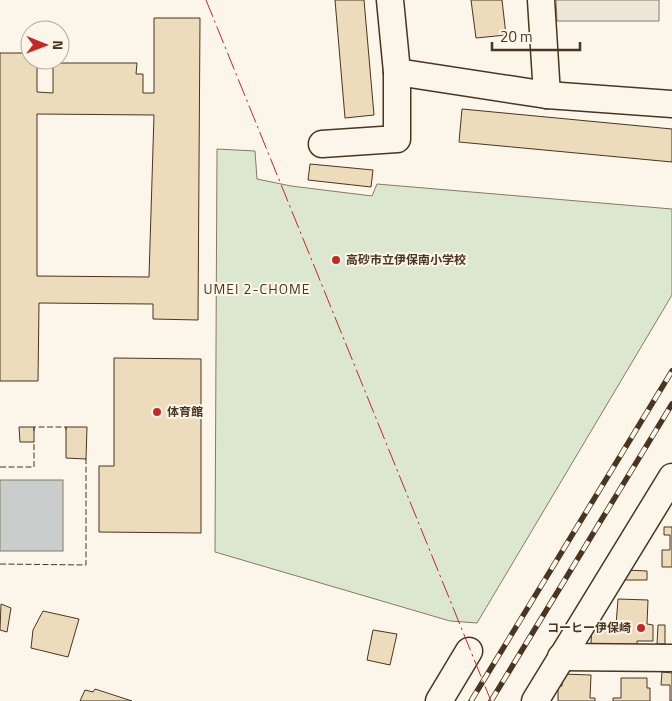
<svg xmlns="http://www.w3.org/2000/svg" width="672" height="701" viewBox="0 0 672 701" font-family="'Titillium Web','Noto Sans JP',sans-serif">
	<rect width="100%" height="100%" fill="#fbf6e9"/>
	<polygon fill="#dce7d0" stroke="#887966" points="217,149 255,151 257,179 291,186 372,196 377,184 672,209 672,295 477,623 450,621 215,552"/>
	<polygon fill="#ede7d9" stroke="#887966" points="556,0 659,0 659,21 557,21"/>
	<rect fill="#c9cecd" stroke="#887966" x="0" y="480" width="63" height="71"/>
	<g fill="#ecdcbc" stroke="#4a3520" fill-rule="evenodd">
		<polygon points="335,0 364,0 374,115 345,118"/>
		<polygon points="471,0 502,0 506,35 476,38"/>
		<path d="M154,18h46l-2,302 -45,-1v-15l-114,-1 -1,78h-38v-328h30v7h7v32l16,1v-30h84l-1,11h7v19h11zM37,114l117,1 -5,162 -112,-1z"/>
		<polygon points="462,109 672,129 672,162 459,142"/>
		<polygon points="310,164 373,170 371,187 308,180"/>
		<polygon points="114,358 201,359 201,533 99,532 99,466 114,466"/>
		<polygon points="19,427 34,427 34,442 20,442"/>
		<polygon points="66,427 87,427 86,459 66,458"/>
		<polygon points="664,527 672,527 672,567 662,567 662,550 670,550 670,535 664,535"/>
		<polygon points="626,570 647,571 647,580 625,580"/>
		<polygon points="618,599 648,600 647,624 653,625 653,641 637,641 637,646 591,644 592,623 616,625"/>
		<polygon points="1,604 11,608 7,632 0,630"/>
		<polygon points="43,611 79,619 68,657 31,648 33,630"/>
		<polygon points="658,625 665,625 665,644 657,644"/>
		<polygon points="373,630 397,634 390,665 367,660"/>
		<polygon points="662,672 672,673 672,701 670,701 670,685 661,685"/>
		<polygon points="562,674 591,675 590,698 595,698 595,701 558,701 558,686 562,686"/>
		<polygon points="621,678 647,678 647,688 650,688 650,701 613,701 613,698 621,698"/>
		<polygon points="95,689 132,701 80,701 85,690 93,692"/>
	</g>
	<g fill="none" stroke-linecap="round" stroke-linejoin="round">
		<g stroke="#4a3520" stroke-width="29">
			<g id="street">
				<polyline points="390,0 397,72 547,95 672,104"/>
				<polyline points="541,0 547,95"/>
				<polyline points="322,144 397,139 397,72"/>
				<polyline points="561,657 672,658"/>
				<polyline points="439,701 469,651"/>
				<polyline points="535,701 672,477"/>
			</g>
		</g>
		<use href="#street" stroke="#fbf6e9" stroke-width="26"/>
		<g stroke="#4a3520" stroke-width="5.5">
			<g id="rail">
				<polyline points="471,701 672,371"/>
				<polyline points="491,701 672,404"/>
			</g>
		</g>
		<use href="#rail" stroke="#fbf6e9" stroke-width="4" stroke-dasharray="11" stroke-linecap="butt"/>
		<g stroke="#4a3520" stroke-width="1" stroke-dasharray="6 2.5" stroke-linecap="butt">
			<polyline points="34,431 34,427 66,427 66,430"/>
			<polyline points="0,467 34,467 34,441"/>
			<polyline points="0,564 86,565 86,459 85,459"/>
		</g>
		<polyline stroke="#c62828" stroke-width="1" stroke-dasharray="18 4 2.5 4" stroke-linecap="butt" points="206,0 491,701"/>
	</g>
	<g fill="#c62828" stroke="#fbf6e9" stroke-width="2">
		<circle cx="336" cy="260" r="5"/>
		<circle cx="157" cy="412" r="5"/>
		<circle cx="641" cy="628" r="5"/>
	</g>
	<g text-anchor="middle" stroke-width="4" stroke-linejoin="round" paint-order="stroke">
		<g font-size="12" font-weight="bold" fill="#4a3520" stroke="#fbf6e9" text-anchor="start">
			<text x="346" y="264">高砂市立伊保南小学校</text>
			<text x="167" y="416">体育館</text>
			<text x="631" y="632" text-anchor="end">コーヒー伊保崎</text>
		</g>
		<g font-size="14" letter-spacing="1" fill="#4a3520" stroke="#fbf6e9">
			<text x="257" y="294">UMEI 2-CHOME</text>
		</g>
	</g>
	<g transform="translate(45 45) rotate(91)"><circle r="24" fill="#fbf6e9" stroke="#b4a999"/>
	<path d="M0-4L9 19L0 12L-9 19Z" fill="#c62828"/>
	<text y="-8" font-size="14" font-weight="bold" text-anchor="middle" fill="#4a3520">N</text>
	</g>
	<path d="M492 42v8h88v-8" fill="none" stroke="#4a3520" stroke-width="2.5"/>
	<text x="500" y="42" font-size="15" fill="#4a3520" stroke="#fbf6e9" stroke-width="4" paint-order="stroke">20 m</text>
</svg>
